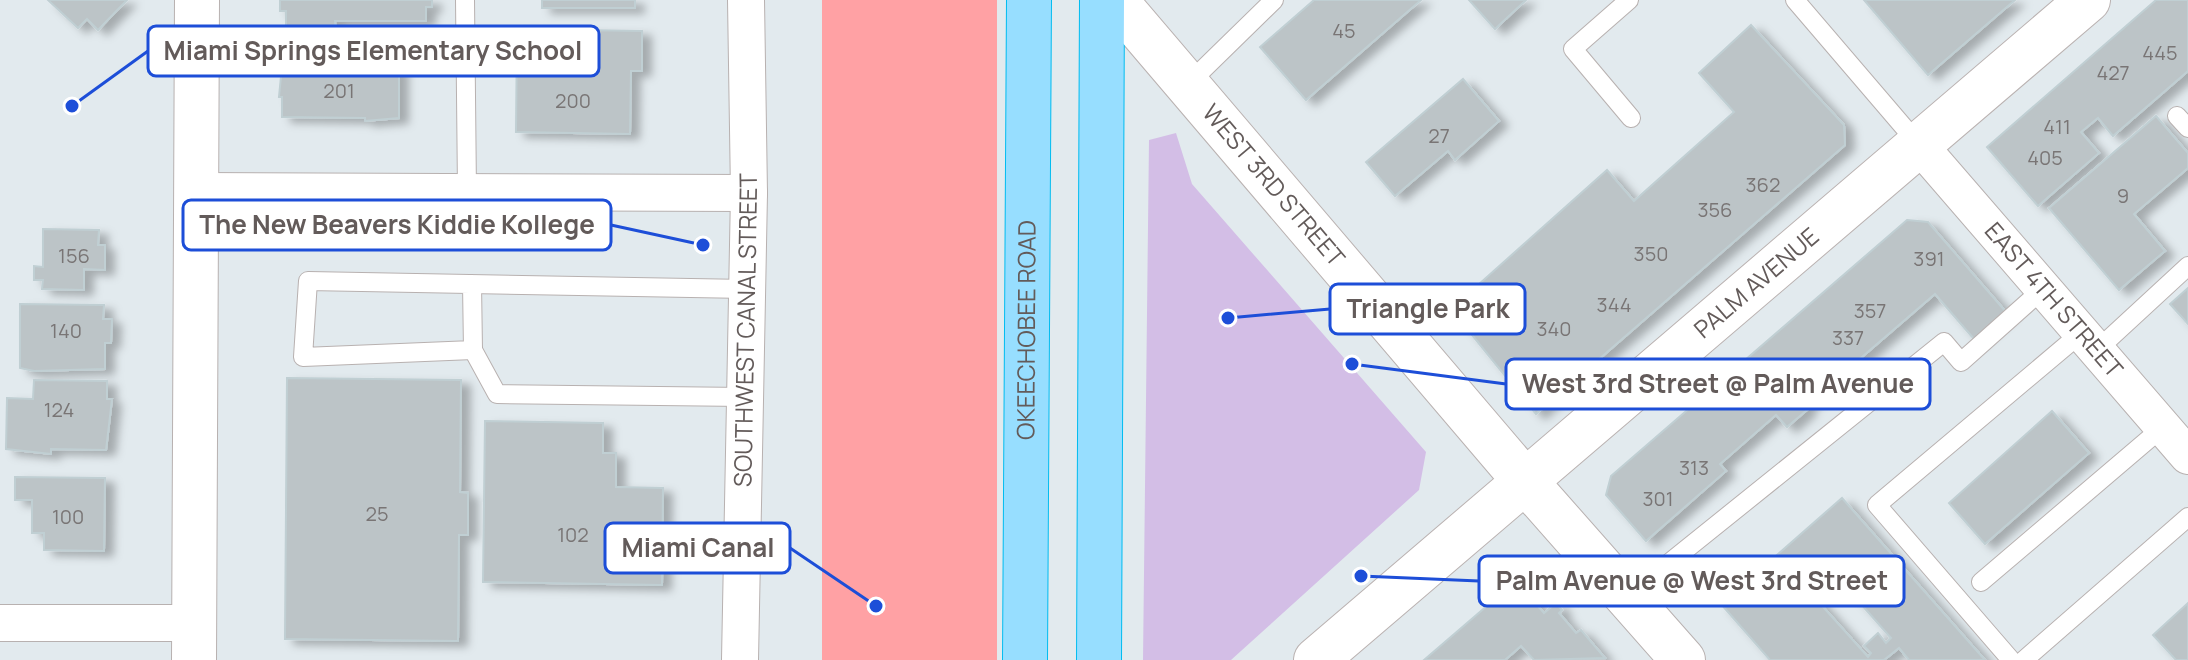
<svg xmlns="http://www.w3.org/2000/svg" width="2188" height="660" viewBox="0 0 2188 660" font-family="Manrope,sans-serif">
	<defs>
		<filter id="shadow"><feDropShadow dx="9" dy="5" stdDeviation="4" flood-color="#0004"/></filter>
	</defs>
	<rect width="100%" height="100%" fill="#e2eaee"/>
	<polygon fill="#d3bee6" points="1176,133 1192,184 1426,452 1419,490 1231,660 1143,660 1149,140"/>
	<rect fill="#ffa1a4" x="822" y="0" width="175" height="660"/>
	<g fill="#bcc4c7" stroke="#c0cfd3" stroke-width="2" fill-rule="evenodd" filter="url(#shadow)">
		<polygon points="48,0 127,0 98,30 87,19 78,28"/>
		<polygon points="280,0 432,0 432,7 426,7 426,21 335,21 336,33 286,33 286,11 280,11"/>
		<rect x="542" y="0" width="93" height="8"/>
		<polygon points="1314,0 1421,0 1306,100 1260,47"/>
		<polygon points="1469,0 1526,0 1495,29"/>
		<polygon points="1864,0 2015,0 1928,75"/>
		<polygon points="2156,0 2188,0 2188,71 2113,136 2098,118 2081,132 2099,153 2038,206 1987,147"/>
		<polygon points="1751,25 1844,125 1845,145 1536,414 1451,309 1607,170 1634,201 1734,112 1699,73"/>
		<polygon points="517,29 642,31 642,71 631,71 630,134 516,132"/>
		<polygon points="374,63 399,67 399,118 365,121 365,118 282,117 282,97 279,97 282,66 374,67"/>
		<polygon points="1463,79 1499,121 1455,160 1448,151 1395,196 1366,162"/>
		<polygon points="2156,116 2188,153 2188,168 2134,214 2165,251 2119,290 2049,208"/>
		<polygon points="1907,220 1928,222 2006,312 1974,339 1935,294 1804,407 1807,410 1787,427 1776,415 1720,464 1726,471 1646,541 1606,495 1611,476"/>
		<polygon points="43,229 99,230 98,245 105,245 105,270 84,269 84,290 42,289 43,280 34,280 34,266 43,267"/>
		<polygon points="2188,288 2188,324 2170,304"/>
		<polygon points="20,304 104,305 103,319 112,319 111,343 105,343 105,369 34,371 20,368"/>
		<polygon points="287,378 461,380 460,492 468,493 468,535 459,535 458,641 285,639"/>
		<polygon points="34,380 107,381 107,399 112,399 106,450 51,449 51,454 6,449 7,398 33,399"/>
		<polygon points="2052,411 2089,453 1985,544 1949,503"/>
		<polygon points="485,421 603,423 603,453 616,453 616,487 663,488 662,585 483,582"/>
		<polygon points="15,477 105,478 104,551 44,550 44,533 32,533 32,500 15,500"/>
		<path d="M1842,498l143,162h-76l-10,-12 -15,12h-114l-49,-56zM1822,560l69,78 -5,5 -8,-10 -14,13 7,7 -3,4 -81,-90 7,-5 11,13z"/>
		<polygon points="1516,581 1544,613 1556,603 1562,610 1559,613 1576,633 1581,630 1605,658 1534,660 1521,646 1505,660 1424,660"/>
		<polygon points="2188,603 2188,660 2176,660 2153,635"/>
	</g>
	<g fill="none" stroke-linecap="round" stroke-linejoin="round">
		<g stroke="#b8b1b0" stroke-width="20">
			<g id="service">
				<polyline points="465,0 467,191"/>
				<polyline points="1629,0 1573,49 1631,118"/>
				<polyline points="1795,0 1920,146"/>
				<polyline points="1187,85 1274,0"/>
				<polyline points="2177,116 2188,128"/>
				<polyline points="472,284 473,350 303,357 308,281 747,289"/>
				<polyline points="473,350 497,394 745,397"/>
				<polyline points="2097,350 2188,266"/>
				<polyline points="1981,582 2163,427"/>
				<polyline points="1628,596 1944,342 1961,362 2043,289"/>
				<polyline points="2011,660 1877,505 2080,334"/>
				<polyline points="2024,660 2188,517"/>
			</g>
		</g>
		<g stroke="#b8b1b0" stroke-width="38">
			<g id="minor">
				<path id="s1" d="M1920,146l268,310"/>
				<polyline points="198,191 749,193"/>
				<polyline points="0,623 194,623"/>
				<path id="s2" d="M740,660l9,-467 -3,-193"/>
			</g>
		</g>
		<g stroke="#b8b1b0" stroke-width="46">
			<g id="tertiary">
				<polyline points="1525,481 1683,660"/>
				<polyline points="194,660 197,0"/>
			</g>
		</g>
		<g stroke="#bab2b1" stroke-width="46">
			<g id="secondary">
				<path id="s3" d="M1115,0l410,481"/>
				<path id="s4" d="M1316,660l772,-660"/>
			</g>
		</g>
		<g stroke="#00bcf0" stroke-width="46">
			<g id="trunk">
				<path id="s5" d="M1025,660l4,-660"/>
				<polyline points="1099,660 1102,0"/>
			</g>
		</g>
		<use href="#service" stroke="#fff" stroke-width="18"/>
		<use href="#minor" stroke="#fff" stroke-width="36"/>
		<use href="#tertiary" stroke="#fff" stroke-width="44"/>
		<use href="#secondary" stroke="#fff" stroke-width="44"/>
		<use href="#trunk" stroke="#97deff" stroke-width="44"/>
	</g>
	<g text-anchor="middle" stroke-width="7" stroke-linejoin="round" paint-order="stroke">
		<g font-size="20" fill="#797575">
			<text x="1344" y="38">45</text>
			<text x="2160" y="60">445</text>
			<text x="2113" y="80">427</text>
			<text x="339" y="98">201</text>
			<text x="573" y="108">200</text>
			<text x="2057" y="134">411</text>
			<text x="1439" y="143">27</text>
			<text x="2045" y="165">405</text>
			<text x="1763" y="192">362</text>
			<text x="2123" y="203">9</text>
			<text x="1715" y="217">356</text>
			<text x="1651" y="261">350</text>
			<text x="74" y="263">156</text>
			<text x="1929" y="266">391</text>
			<text x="1614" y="312">344</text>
			<text x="1870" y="318">357</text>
			<text x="1554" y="336">340</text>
			<text x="66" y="338">140</text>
			<text x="1848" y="345">337</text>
			<text x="59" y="417">124</text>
			<text x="1694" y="475">313</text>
			<text x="1658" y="506">301</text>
			<text x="377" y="521">25</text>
			<text x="68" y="524">100</text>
			<text x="573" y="542">102</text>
		</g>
		<g font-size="24" fill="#635b5a" stroke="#fff">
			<text dy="8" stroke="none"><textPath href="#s3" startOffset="244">WEST 3RD STREET</textPath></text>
			<text dy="8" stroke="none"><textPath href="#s4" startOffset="580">PALM AVENUE</textPath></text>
			<text dy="8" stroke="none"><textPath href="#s1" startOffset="204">EAST 4TH STREET</textPath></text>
			<text dy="8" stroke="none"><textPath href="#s2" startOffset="330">SOUTHWEST CANAL STREET</textPath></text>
			<text dy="8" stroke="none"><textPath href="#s5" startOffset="330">OKEECHOBEE ROAD</textPath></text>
		</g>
	</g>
	<path fill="none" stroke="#1d4ed8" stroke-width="3" d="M72 106L148 51M703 245L611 225M1228 318L1330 309M1352 364L1506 384M876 606L790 548M1361 576L1479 581"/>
	<g fill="#1d4ed8" stroke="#fff" stroke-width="3">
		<circle cx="72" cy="106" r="8"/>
		<circle cx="703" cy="245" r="8"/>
		<circle cx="1228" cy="318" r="8"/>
		<circle cx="1352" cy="364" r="8"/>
		<circle cx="876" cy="606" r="8"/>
		<circle cx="1361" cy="576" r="8"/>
	</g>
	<g fill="#fff" stroke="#1d4ed8" stroke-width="3">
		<rect x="148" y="26" width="451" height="50" rx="8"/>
		<rect x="183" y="200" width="428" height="50" rx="8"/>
		<rect x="1330" y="284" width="195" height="50" rx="8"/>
		<rect x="1506" y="359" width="424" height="50" rx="8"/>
		<rect x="605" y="523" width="185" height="50" rx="8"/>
		<rect x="1479" y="556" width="425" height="50" rx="8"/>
	</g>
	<g font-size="26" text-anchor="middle" font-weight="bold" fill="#635b5a">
		<text x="373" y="60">Miami Springs Elementary School</text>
		<text x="397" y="234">The New Beavers Kiddie Kollege</text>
		<text x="1428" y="318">Triangle Park</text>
		<text x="1718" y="393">West 3rd Street @ Palm Avenue</text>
		<text x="698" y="557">Miami Canal</text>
		<text x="1692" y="590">Palm Avenue @ West 3rd Street</text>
	</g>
</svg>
